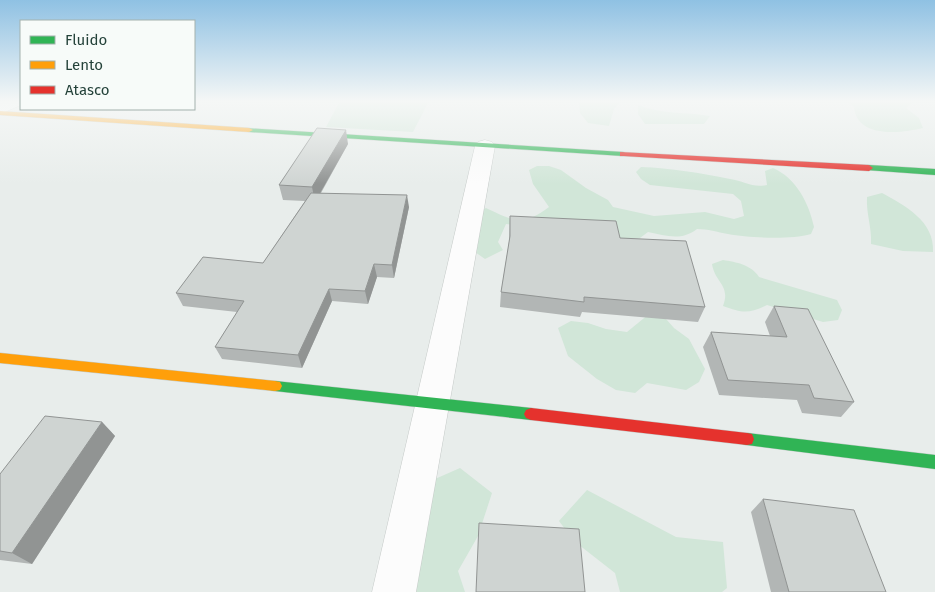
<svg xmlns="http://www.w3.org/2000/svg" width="935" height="592" viewBox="0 0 935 592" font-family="'Fira Sans',sans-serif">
	<rect width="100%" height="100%" fill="#e8edeb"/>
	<g fill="#d1e6d8">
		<polygon points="340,101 429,101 413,132 326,127"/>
		<polygon points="573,101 621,101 614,109 609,126 588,123 580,113 579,103"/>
		<path d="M847,101h88v2l-22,-1 -7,6 13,10 4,10c-21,5 -66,11 -69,-21z"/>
		<path d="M638,105c23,9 47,7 72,11l-6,8h-59l-7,-10z"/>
		<path d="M537,166h12l12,4 25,18 22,12 5,7 41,9 51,-4 29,7 10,-3 -3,-15 -8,-7 -83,-9 -9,-6 -5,-7 5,-5c30,1 59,6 89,12 14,2 22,9 37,6l-2,-14 8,-3c23,10 36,35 41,59l-3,7c-21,6 -61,4 -83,0 -11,-2 -20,-5 -31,-5 -15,12 -31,7 -49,3l-8,6 -14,2 -120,-16 -8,18 5,8 -18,9 -10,-7 1,-38 10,-6c28,13 36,19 63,-1l-16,-23 -4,-14z"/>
		<path d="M882,193c22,12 53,28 51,59l-30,-1 -32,-7c1,-17 -5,-30 -4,-47z"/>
		<path d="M723,260c13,2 29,5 36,17l78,23 5,10 -4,10 -15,2 -56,-17c-18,9 -25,8 -44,1 8,-21 -8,-23 -11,-42z"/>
		<polygon points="649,314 666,319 674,328 689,339 705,369 699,382 686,390 647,383 635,393 616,390 597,379 568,356 558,328 571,321 588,323 606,329 627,332"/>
		<polygon points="460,468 492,493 478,536 458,571 465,592 410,592 435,479"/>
		<polygon points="587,490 676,537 723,542 727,588 722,592 620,592 615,573 574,541 559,521"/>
	</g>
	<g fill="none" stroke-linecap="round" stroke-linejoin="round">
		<g stroke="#c5cac8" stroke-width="1">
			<g id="street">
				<polygon points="3,101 21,101 21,105 0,114 0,102"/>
				<polygon points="485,140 492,142 495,146 416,592 372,592 475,146 478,142"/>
			</g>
		</g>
		<g stroke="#c3cbc8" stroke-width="1">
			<g id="fast">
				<polygon points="246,128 623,152 627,154 623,156 249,132 245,130"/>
				<polygon points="869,165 935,169 935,175 866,170 866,166"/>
				<polygon points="275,381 531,408 536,410 538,414 536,418 531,420 275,391 270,390 268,386 270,382"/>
				<polygon points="747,433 935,455 935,469 747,445 742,444 740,439 742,434"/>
			</g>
		</g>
		<g stroke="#c3cbc8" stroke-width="1">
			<g id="slow">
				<polygon points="0,111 249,128 253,130 249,132 0,115"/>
				<polygon points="0,353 275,381 280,382 282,386 280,390 275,391 0,363"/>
			</g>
		</g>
		<g stroke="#c3cbc8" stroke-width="1">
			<g id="jam">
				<polygon points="620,152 869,165 873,168 869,171 623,156 620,156"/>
				<polygon points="531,408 747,433 752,434 754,439 752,444 747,445 531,420 526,418 524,414 526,410"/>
			</g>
		</g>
		<use href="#street" fill="#fcfcfc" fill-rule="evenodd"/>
		<use href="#fast" fill="#30b455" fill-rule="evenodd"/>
		<use href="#slow" fill="#ff9f0a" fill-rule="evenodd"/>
		<use href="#jam" fill="#e5322d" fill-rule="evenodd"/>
	</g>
	<g fill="#b2b6b5">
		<polygon points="348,144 321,193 409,207 394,278 377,277 368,304 332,301 302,368 222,359 215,347 237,312 183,306 176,293 263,263 305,201 283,200 279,185"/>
		<polygon points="510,216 620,238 705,307 698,322 582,312 580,317 500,307 501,292 509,242"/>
		<polygon points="774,306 854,402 841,417 802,413 797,400 719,395 703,347 711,332 770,336 765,322"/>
		<polygon points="102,422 115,436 32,564 0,560 0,474"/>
		<polygon points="763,499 886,592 771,592 751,512"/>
	</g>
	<g fill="#919493">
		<polygon points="346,130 348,144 315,202 312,187"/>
		<polygon points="407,195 409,207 394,278 392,265"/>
		<polygon points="374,264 377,277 368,304 365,291"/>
		<polygon points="329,289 332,301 302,368 298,355"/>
		<polygon points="102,422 115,436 32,564 12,553"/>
	</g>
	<g fill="#cfd4d2" stroke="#919493">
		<polygon points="317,128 346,130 312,187 279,185"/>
		<polygon points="311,193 407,195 392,265 374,264 365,291 329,289 298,355 215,347 244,301 176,293 203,257 263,263"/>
		<polygon points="510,216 616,221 620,238 686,241 705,307 584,297 584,302 501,292 510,236"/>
		<polygon points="774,306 808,309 854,402 814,398 809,385 728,380 711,332 787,337"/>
		<polygon points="45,416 102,422 12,553 0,551 0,474"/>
		<polygon points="763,499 854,510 886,592 789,592"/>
		<polygon points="479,523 579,529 585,592 476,592"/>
	</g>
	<linearGradient id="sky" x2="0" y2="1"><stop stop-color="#8fc1e3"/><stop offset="0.55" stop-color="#f5f7f6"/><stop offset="1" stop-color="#f5f7f6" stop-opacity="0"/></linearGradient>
	<rect width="935" height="184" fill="url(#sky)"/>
	<rect x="20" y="20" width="175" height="90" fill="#f7fbf9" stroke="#a3b1ad"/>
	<rect x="30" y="36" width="25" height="8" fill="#30b455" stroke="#a3b1ad"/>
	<text x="65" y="45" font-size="15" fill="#24423a">Fluido</text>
	<rect x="30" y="61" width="25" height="8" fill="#ff9f0a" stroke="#a3b1ad"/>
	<text x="65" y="70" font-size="15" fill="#24423a">Lento</text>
	<rect x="30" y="86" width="25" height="8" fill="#e5322d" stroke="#a3b1ad"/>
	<text x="65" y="95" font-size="15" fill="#24423a">Atasco</text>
</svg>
